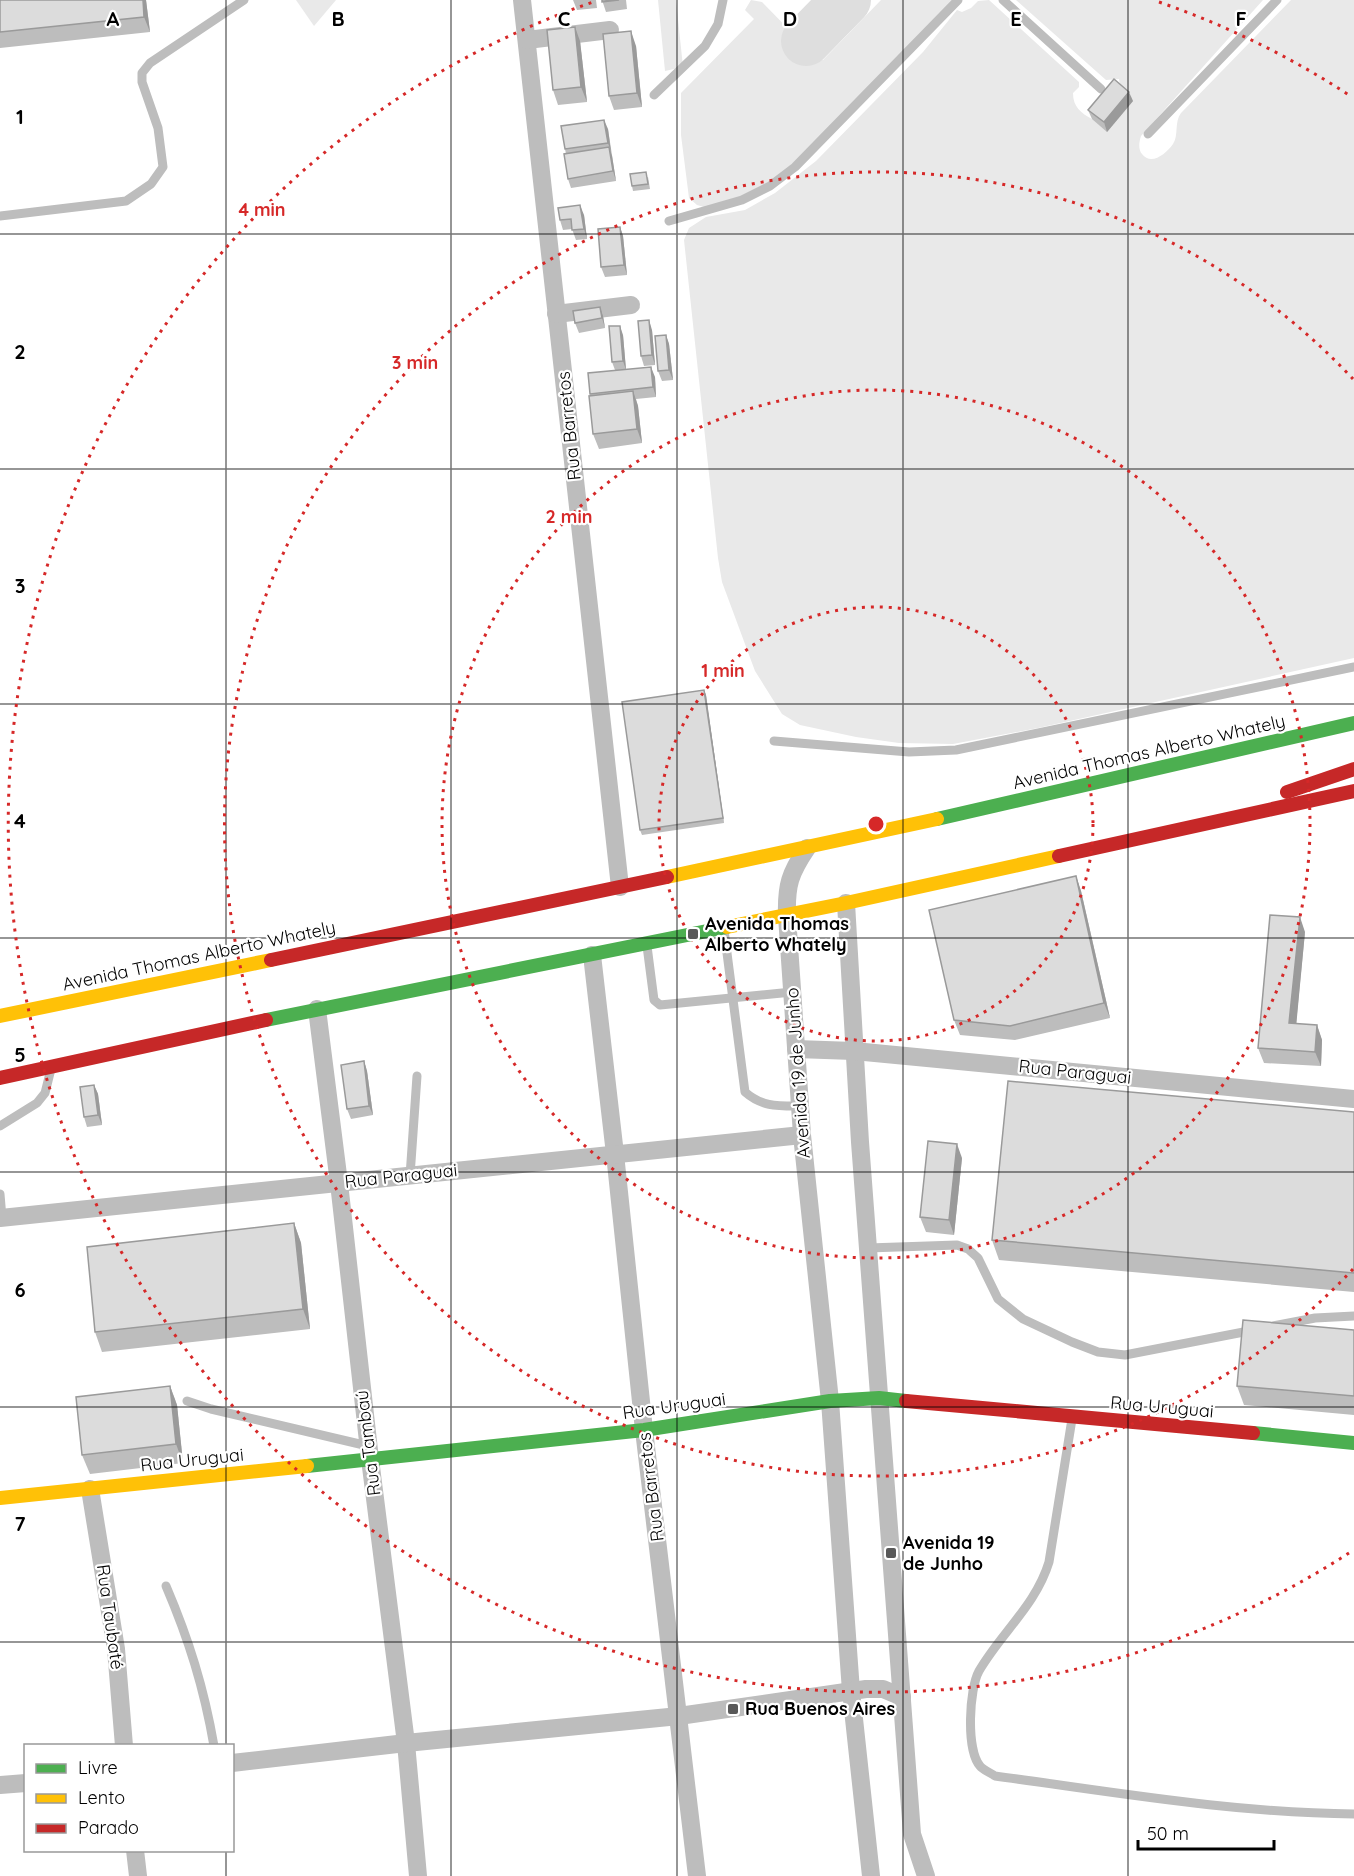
<svg xmlns="http://www.w3.org/2000/svg" width="1354" height="1876" viewBox="0 0 1354 1876" font-family="Quicksand,sans-serif">
	<rect width="100%" height="100%" fill="#fff"/>
	<g fill="#e9e9e9">
		<polygon points="296,0 336,0 314,26"/>
		<polygon points="658,0 676,0 683,67 665,71"/>
		<polygon points="751,0 762,2 804,45 823,60 881,0 957,0 770,186 711,209 697,205 689,198 681,135 681,93 754,19 745,10"/>
		<path d="M989,0l90,82v5l-6,6c0,14 8,20 19,26l29,-27 -2,-13 -13,1 -90,-80h247l-122,136c-2,6 -3,13 1,18 9,12 24,0 31,-10 6,-9 1,-22 8,-31l110,-113h63v658l-316,70 -85,16 -54,-1 -43,-6 -56,-12 -18,-11 -27,-43 -33,-89 -4,-24 -34,-318 5,-12 17,-11 39,-7 30,-17 41,-32 107,-109 34,-42 5,2 9,-4 7,-7z"/>
	</g>
	<g fill="none" stroke-linecap="round" stroke-linejoin="round">
		<polyline stroke="#dedede" stroke-width="50" points="806,41 846,0"/>
		<g stroke="#bdbdbd" stroke-width="9">
			<polyline points="1003,0 1101,89"/>
			<polyline points="654,95 705,46 718,24 723,0"/>
			<polyline points="1148,134 1277,0"/>
			<polyline points="0,216 126,201 151,184 163,167 158,128 142,82 142,73 150,63 244,0"/>
			<polyline points="669,221 742,200 770,186 795,167 958,0"/>
			<polyline points="774,741 909,752 956,750 1354,667"/>
			<path d="M724,930l21,162c17,15 33,14 55,14"/>
			<polyline points="647,946 654,1000 660,1005 792,992"/>
			<polyline points="0,1126 37,1103 45,1093 51,1069"/>
			<polyline points="410,1176 417,1076"/>
			<polyline points="0,1194 2,1218"/>
			<polyline points="868,1248 957,1245 968,1249 978,1258 998,1299 1023,1319 1072,1342 1098,1352 1125,1355 1254,1330"/>
			<polyline points="1273,1326 1315,1318 1354,1316"/>
			<polyline points="187,1401 211,1409 368,1446"/>
			<path d="M1072,1419l-23,143c-13,43 -48,71 -70,109 -10,18 -13,79 1,95 3,4 11,7 15,10 119,16 239,37 359,38"/>
			<path d="M166,1586c23,54 38,102 48,160"/>
		</g>
		<g stroke="#bdbdbd" stroke-width="18">
			<polyline points="522,0 620,887"/>
			<polyline points="527,40 610,30"/>
			<polyline points="556,314 631,305"/>
			<path d="M807,848c-17,25 -21,37 -20,68l15,219 28,266 21,290 20,185"/>
			<polyline points="846,903 860,1142 912,1834 926,1876"/>
			<polyline points="592,955 615,1154 644,1430 697,1876"/>
			<polyline points="317,1009 339,1183 370,1459 406,1743 418,1876"/>
			<polyline points="796,1049 854,1051 1354,1099"/>
			<polyline points="0,1218 802,1135"/>
			<polyline points="90,1489 116,1649 124,1746"/>
			<polyline points="232,1763 406,1743 679,1716 866,1689 883,1689 902,1697"/>
			<polyline points="0,1785 26,1783"/>
			<polyline points="135,1850 138,1876"/>
		</g>
		<g stroke="#4caf50" stroke-width="14">
			<polyline points="937,819 1354,723"/>
			<polyline points="266,1020 727,927"/>
			<polyline points="1253,1433 1354,1443"/>
			<polyline points="307,1466 644,1430 830,1401 879,1398 906,1401"/>
		</g>
		<g stroke="#ffc107" stroke-width="14">
			<polyline points="667,877 937,819"/>
			<polyline points="727,927 846,903 1059,856"/>
			<polyline points="0,1016 271,960"/>
			<polyline points="0,1498 307,1466"/>
		</g>
		<g stroke="#c62828" stroke-width="14">
			<polyline points="1287,792 1354,769"/>
			<polyline points="1059,856 1354,791"/>
			<polyline points="271,960 667,877"/>
			<polyline points="0,1078 266,1020"/>
			<polyline points="906,1401 1253,1433"/>
		</g>
	</g>
	<g fill="#bdbdbd">
		<polygon points="0,0 146,0 150,32 0,48"/>
		<polygon points="573,0 596,0 597,8 577,10"/>
		<polygon points="602,0 626,0 627,9 606,12"/>
		<polygon points="575,27 580,41 587,102 558,105 553,90"/>
		<polygon points="636,46 642,107 614,110 609,96"/>
		<polygon points="1133,101 1107,132 1092,119 1088,110"/>
		<polygon points="608,129 616,181 571,188 568,179 566,154 565,149"/>
		<polygon points="648,177 650,189 633,191 632,186"/>
		<polygon points="584,215 587,239 576,240 572,229 563,230 560,220"/>
		<polygon points="620,227 623,236 627,275 605,277 601,267"/>
		<polygon points="603,316 605,328 579,333 575,323"/>
		<polygon points="652,330 655,365 644,366 641,356"/>
		<polygon points="623,335 626,369 655,377 656,397 636,399 638,406 642,443 599,449 593,434 591,396 590,394 615,370 612,362"/>
		<polygon points="666,335 669,344 673,380 662,381 658,371"/>
		<polygon points="704,690 706,695 724,823 642,835 640,830"/>
		<polygon points="1076,876 1081,891 1110,1018 1015,1040 960,1035 954,1020"/>
		<polygon points="1305,932 1296,1024 1317,1025 1322,1040 1321,1066 1264,1063 1258,1048"/>
		<polygon points="364,1061 367,1071 373,1115 351,1119 347,1109"/>
		<polygon points="94,1085 98,1094 102,1125 87,1127 84,1117"/>
		<polygon points="1354,1112 1354,1292 999,1260 992,1240"/>
		<polygon points="962,1158 954,1235 926,1232 920,1217"/>
		<polygon points="294,1223 301,1243 310,1329 102,1352 95,1332"/>
		<polygon points="1354,1330 1354,1415 1244,1405 1237,1386"/>
		<polygon points="170,1386 177,1405 183,1463 90,1474 82,1455"/>
	</g>
	<g fill="#9a9a9a">
		<polygon points="143,0 146,0 150,32 144,17"/>
		<polygon points="575,27 580,41 587,102 581,87"/>
		<polygon points="631,31 636,46 642,107 637,93"/>
		<polygon points="1129,92 1133,101 1107,132 1104,122"/>
		<polygon points="604,120 608,129 611,152 608,143"/>
		<polygon points="609,147 612,156 616,181 613,171"/>
		<polygon points="580,205 584,215 587,239 584,229"/>
		<polygon points="620,227 623,236 627,275 624,265"/>
		<polygon points="600,307 603,316 605,328 602,318"/>
		<polygon points="649,320 652,330 655,365 652,355"/>
		<polygon points="620,326 623,335 626,370 623,361"/>
		<polygon points="666,335 669,344 673,380 669,370"/>
		<polygon points="651,367 655,377 656,397 653,387"/>
		<polygon points="633,391 638,406 642,443 637,429"/>
		<polygon points="704,690 706,695 724,823 723,818"/>
		<polygon points="1076,876 1081,891 1110,1018 1104,1003"/>
		<polygon points="1300,917 1305,932 1295,1038 1289,1023"/>
		<polygon points="1317,1025 1322,1040 1321,1066 1315,1052"/>
		<polygon points="364,1061 367,1071 373,1115 369,1106"/>
		<polygon points="94,1085 98,1094 102,1125 98,1115"/>
		<polygon points="957,1144 962,1158 954,1235 949,1220"/>
		<polygon points="294,1223 301,1243 310,1329 303,1309"/>
		<polygon points="170,1386 177,1405 183,1463 176,1444"/>
	</g>
	<g fill="#dcdcdc" stroke="#9a9a9a" stroke-width="1.5">
		<polygon points="0,0 143,0 144,17 0,32"/>
		<polygon points="602,0 619,0 602,2"/>
		<polygon points="575,27 581,87 553,90 547,30"/>
		<polygon points="631,31 637,93 609,96 603,34"/>
		<polygon points="1114,79 1129,92 1104,122 1088,110"/>
		<polygon points="604,120 608,143 565,149 561,126"/>
		<polygon points="609,147 613,171 568,179 564,154"/>
		<polygon points="646,172 648,184 632,186 630,174"/>
		<polygon points="580,205 584,229 572,230 571,219 560,220 558,208"/>
		<polygon points="620,227 624,265 601,267 598,229"/>
		<polygon points="600,307 602,318 575,323 573,311"/>
		<polygon points="649,320 652,355 641,356 638,321"/>
		<polygon points="609,326 620,326 623,361 612,362"/>
		<polygon points="666,335 669,370 658,371 655,336"/>
		<polygon points="651,367 653,387 590,394 588,373"/>
		<polygon points="633,391 637,429 593,434 589,396"/>
		<polygon points="704,690 723,818 640,830 622,702"/>
		<polygon points="1076,876 1104,1003 1010,1026 954,1020 929,910"/>
		<polygon points="1270,915 1300,917 1289,1023 1317,1025 1315,1052 1258,1048"/>
		<polygon points="364,1061 369,1106 347,1109 341,1065"/>
		<polygon points="1008,1081 1354,1112 1354,1273 992,1240"/>
		<polygon points="94,1085 98,1115 84,1117 80,1087"/>
		<polygon points="928,1141 957,1144 949,1220 920,1217"/>
		<polygon points="294,1223 303,1309 95,1332 87,1247"/>
		<polygon points="1243,1320 1354,1330 1354,1396 1237,1386"/>
		<polygon points="170,1386 176,1444 82,1455 76,1397"/>
	</g>
	<path fill="none" stroke="#000" stroke-width="1.5" stroke-opacity="0.55" d="M226,0v1746M451,0v1876M677,0v1876M903,0v1876M1128,0v1876M0,234h1354M0,469h1354M0,704h1354M0,938h1354M0,1172h1354M0,1407h1354M0,1642h1354M226,1850v26"/>
	<g fill="none" stroke="#d62828" stroke-width="3" stroke-dasharray="3 6">
		<circle cx="876" cy="824" r="217"/>
		<circle cx="876" cy="824" r="434"/>
		<path d="M1353 1269A652 652 0 1 1 1353 379"/>
		<path d="M1349 1553A869 869 0 1 1 593 2M1159 2A869 869 0 0 1 1349 95"/>
	</g>
	<g fill="#595959" stroke="#fff" stroke-width="2">
		<rect x="687" y="928" width="12" height="12" rx="3"/>
		<rect x="885" y="1547" width="12" height="12" rx="3"/>
		<rect x="727" y="1703" width="12" height="12" rx="3"/>
	</g>
	<g text-anchor="middle" stroke-width="4.5" stroke-linejoin="round" paint-order="stroke">
		<g font-size="18" fill="#000" stroke="#fff">
			<text transform="translate(569 426) rotate(-96)" y="6">Rua Barretos</text>
			<text transform="translate(1149 752) rotate(-13)" y="6">Avenida Thomas Alberto Whately</text>
			<text transform="translate(199 956) rotate(-12)" y="6">Avenida Thomas Alberto Whately</text>
			<text transform="translate(1075 1072) rotate(6)" y="6">Rua Paraguai</text>
			<text transform="translate(798 1073) rotate(-94)" y="6">Avenida 19 de Junho</text>
			<text transform="translate(401 1176) rotate(-6)" y="6">Rua Paraguai</text>
			<text transform="translate(674 1406) rotate(-8)" y="6">Rua Uruguai</text>
			<text transform="translate(1162 1407) rotate(5)" y="6">Rua Uruguai</text>
			<text transform="translate(368 1443) rotate(-97)" y="6">Rua Tambaú</text>
			<text transform="translate(192 1460) rotate(-6)" y="6">Rua Uruguai</text>
			<text transform="translate(651 1487) rotate(-97)" y="6">Rua Barretos</text>
			<text transform="translate(110 1617) rotate(82)" y="6">Rua Taubaté</text>
		</g>
		<g font-size="18" font-weight="bold" fill="#000" stroke="#fff" text-anchor="start">
			<text x="705" y="930">Avenida Thomas<tspan x="705" dy="21">Alberto Whately</tspan></text>
			<text x="903" y="1549">Avenida 19<tspan x="903" dy="21">de Junho</tspan></text>
			<text x="745" y="1715">Rua Buenos Aires</text>
		</g>
	</g>
	<g font-size="20" text-anchor="middle" font-weight="bold" fill="#000" stroke="#fff" stroke-width="4.5" stroke-linejoin="round" paint-order="stroke">
		<text x="113" y="26">A</text>
		<text x="338" y="26">B</text>
		<text x="564" y="26">C</text>
		<text x="790" y="26">D</text>
		<text x="1016" y="26">E</text>
		<text x="1241" y="26">F</text>
		<text x="20" y="124">1</text>
		<text x="20" y="359">2</text>
		<text x="20" y="593">3</text>
		<text x="20" y="828">4</text>
		<text x="20" y="1062">5</text>
		<text x="20" y="1297">6</text>
		<text x="20" y="1531">7</text>
	</g>
	<circle cx="876" cy="824" r="9" fill="#d62828" stroke="#fff" stroke-width="3"/>
	<g font-size="18" text-anchor="middle" font-weight="bold" fill="#d62828" stroke="#fff" stroke-width="4.5" stroke-linejoin="round" paint-order="stroke">
		<text x="262" y="216">4 min</text>
		<text x="415" y="369">3 min</text>
		<text x="569" y="523">2 min</text>
		<text x="723" y="677">1 min</text>
	</g>
	<rect x="24" y="1744" width="210" height="108" fill="#ffffff" stroke="#999999" stroke-width="1.5"/>
	<rect x="36" y="1764" width="30" height="9" fill="#4caf50" stroke="#999999" stroke-width="1.5"/>
	<text x="78" y="1774" font-size="18" fill="#000000">Livre</text>
	<rect x="36" y="1794" width="30" height="9" fill="#ffc107" stroke="#999999" stroke-width="1.5"/>
	<text x="78" y="1804" font-size="18" fill="#000000">Lento</text>
	<rect x="36" y="1824" width="30" height="9" fill="#c62828" stroke="#999999" stroke-width="1.5"/>
	<text x="78" y="1834" font-size="18" fill="#000000">Parado</text>
	<path d="M1138 1840v9h136v-9" fill="none" stroke="#000000" stroke-width="3"/>
	<text x="1147" y="1840" font-size="18" fill="#000000" stroke="#ffffff" stroke-width="4.5" paint-order="stroke">50 m</text>
</svg>
